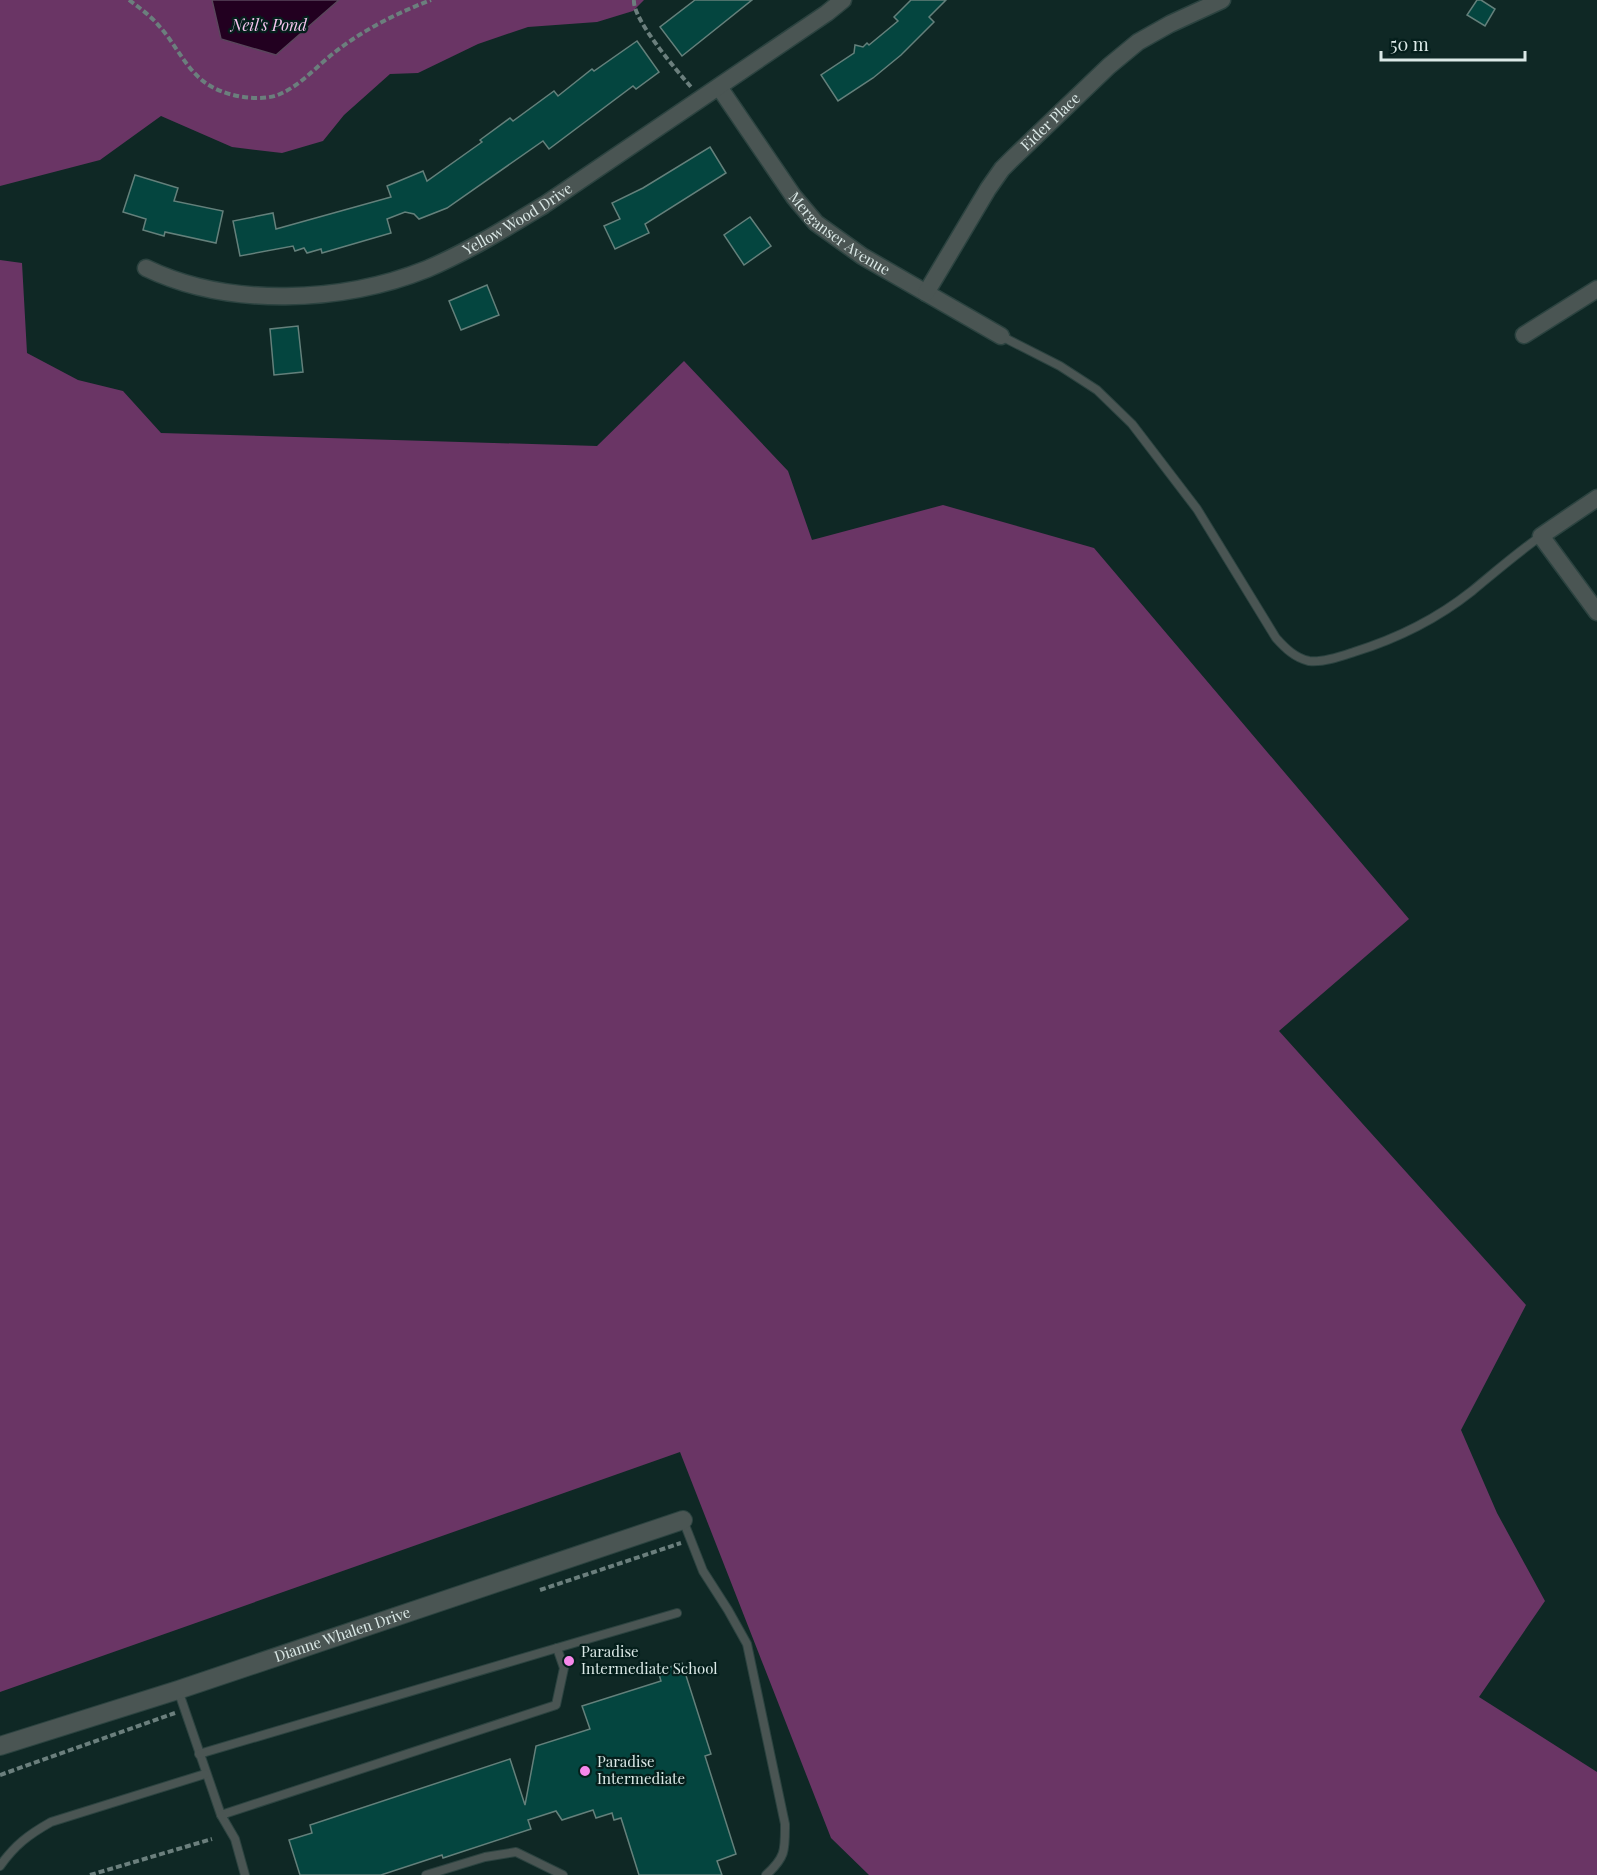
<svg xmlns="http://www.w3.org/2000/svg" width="1597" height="1875" viewBox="0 0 1597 1875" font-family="'Playfair Display',serif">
	<rect width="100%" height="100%" fill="#0f2825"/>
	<g fill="#6a3565">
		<polygon points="0,0 212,0 221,39 276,55 339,0 644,0 633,11 597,22 528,27 478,44 418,73 390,74 344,115 323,141 282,153 232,147 161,116 100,160 0,186"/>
		<polygon points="0,260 22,263 27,353 78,380 123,391 161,433 597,446 684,361 788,471 812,540 943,505 1094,548 1409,919 1279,1031 1526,1305 1461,1430 1497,1513 1545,1601 1479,1697 1597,1772 1597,1875 869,1875 831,1838 680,1452 0,1692"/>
	</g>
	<polygon fill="#220020" stroke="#5a465c" stroke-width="1.5" points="212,0 339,0 276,55 221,39"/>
	<g fill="#04453f" stroke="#64807b" stroke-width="1.5">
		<polygon points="695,0 752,0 682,56 660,27"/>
		<polygon points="911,0 946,0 929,17 934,22 901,55 873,78 838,101 821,75 854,53 855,45 863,47 867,43 869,45 898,21 894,17"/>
		<polygon points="1477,0 1481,0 1495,9 1485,26 1467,15"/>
		<polygon points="637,41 659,72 636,89 633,86 549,149 543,141 447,208 419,219 414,214 405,212 387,219 391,233 322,253 321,249 307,253 304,248 295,251 293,246 240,256 233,221 273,213 276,229 391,197 387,186 423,171 427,181 482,142 480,140 510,118 513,121 554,91 558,96 592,69 594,71"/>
		<polygon points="710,147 726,173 645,224 649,233 615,249 604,226 620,219 612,203 643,188"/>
		<polygon points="135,175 178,188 174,201 223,211 216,243 165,232 164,236 143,230 146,219 123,212"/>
		<polygon points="750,217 771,246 744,265 724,235"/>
		<polygon points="487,285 499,315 461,330 449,301"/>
		<polygon points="298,326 303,372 274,375 270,329"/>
		<polygon points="682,1663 711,1754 705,1756 736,1854 717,1861 722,1875 639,1875 621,1818 614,1820 612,1813 596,1818 593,1810 562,1820 556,1811 528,1820 531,1829 443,1858 442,1855 381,1875 300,1875 289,1840 312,1833 310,1825 510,1759 525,1805 536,1746 590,1729 582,1706 661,1681 658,1671"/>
	</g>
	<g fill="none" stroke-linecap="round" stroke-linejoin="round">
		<g stroke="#2c4340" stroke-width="10">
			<g id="service">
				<path d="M1001,336l59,30 37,24 35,34 65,85 79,129c9,10 19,20 33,23 14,2 33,-5 45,-9 42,-13 84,-34 118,-61 23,-19 45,-38 69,-55"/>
				<path d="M683,1520l20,51 25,39 19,34 38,180c0,26 1,33 -19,51"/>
				<polyline points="178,1690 221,1815 556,1705 564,1668 557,1648 677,1613"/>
				<polyline points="199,1754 557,1648"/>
				<polyline points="221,1815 235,1839 245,1875"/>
				<path d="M0,1866c15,-21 28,-31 51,-44l154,-48"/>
				<polyline points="426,1875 485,1857 516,1852 563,1875"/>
			</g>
		</g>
		<g stroke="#2c4340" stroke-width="19">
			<g id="minor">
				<path id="s1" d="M719,87l75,110 22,26 46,33 139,80"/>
				<path id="s2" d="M146,268c83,40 196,35 281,1 40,-17 79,-41 117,-64l283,-192 16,-13"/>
				<path id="s3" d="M926,293l62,-104 14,-20 11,-11 96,-92 29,-24 32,-18 52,-24"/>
				<polyline points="1524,335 1597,289"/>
				<polyline points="1597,498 1541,536 1597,612"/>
			</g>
		</g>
		<g stroke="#2c4340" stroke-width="20">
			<g id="tertiary">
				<path id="s4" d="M0,1746l178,-56 505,-170"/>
			</g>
		</g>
		<g stroke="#6b7f7d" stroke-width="4" stroke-dasharray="6 3" stroke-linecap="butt">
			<path d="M129,0c11,8 22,16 31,27 18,20 28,48 54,61 17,9 48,14 66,6 21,-9 37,-28 55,-42 28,-22 62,-39 96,-52"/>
			<path d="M634,0c-2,19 44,72 57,87"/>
			<polyline points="540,1590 681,1543"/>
			<polyline points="0,1775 175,1713"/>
			<polyline points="90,1875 212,1839"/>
		</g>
		<use href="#service" stroke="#4a5553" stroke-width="8"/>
		<use href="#minor" stroke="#4a5553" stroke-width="16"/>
		<use href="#tertiary" stroke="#4a5553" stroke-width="18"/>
	</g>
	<g fill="#f788eb" stroke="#051f1c" stroke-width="2">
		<circle cx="569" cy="1661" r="6"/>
		<circle cx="585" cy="1771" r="6"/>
	</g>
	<g text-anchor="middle" stroke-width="4.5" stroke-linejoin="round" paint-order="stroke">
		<g font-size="15" fill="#dbe9e7" stroke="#051f1c">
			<text dy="5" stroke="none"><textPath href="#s3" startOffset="213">Eider Place</textPath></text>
			<text dy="5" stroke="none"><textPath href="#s2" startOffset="392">Yellow Wood Drive</textPath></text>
			<text dy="5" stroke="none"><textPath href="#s1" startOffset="192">Merganser Avenue</textPath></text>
			<text dy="5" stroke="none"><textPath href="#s4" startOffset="360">Dianne Whalen Drive</textPath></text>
		</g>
		<g font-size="15" fill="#dbe9e7" stroke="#051f1c" text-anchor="start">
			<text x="581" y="1657">Paradise<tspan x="581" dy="17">Intermediate School</tspan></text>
			<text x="597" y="1767">Paradise<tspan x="597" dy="17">Intermediate</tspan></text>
		</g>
		<g font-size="16" font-style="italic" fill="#f7c6f0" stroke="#051f1c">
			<text x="269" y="31">Neil's Pond</text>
		</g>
	</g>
	<path d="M1381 51v9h144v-9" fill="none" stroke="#dbe9e7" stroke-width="3"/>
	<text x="1390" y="51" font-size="18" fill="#dbe9e7" stroke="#051f1c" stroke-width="4.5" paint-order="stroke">50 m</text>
</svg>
